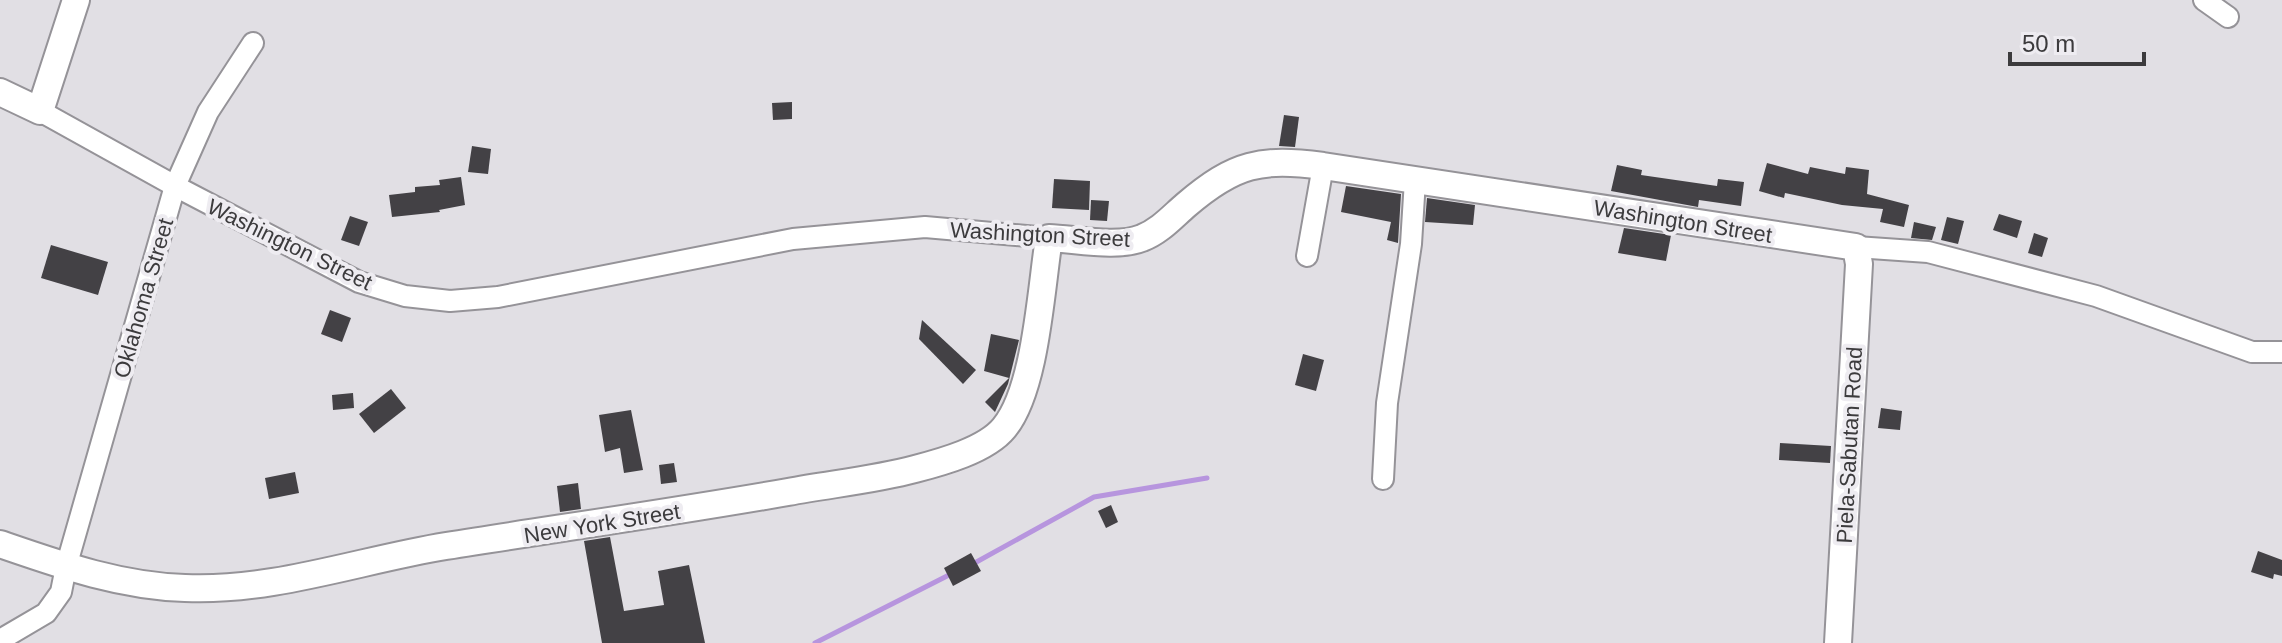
<svg xmlns="http://www.w3.org/2000/svg" width="2282" height="643" viewBox="0 0 2282 643" font-family="Helvetica,sans-serif">
	<rect width="100%" height="100%" fill="#e1dfe4"/>
	<g fill="none" stroke-linecap="round" stroke-linejoin="round">
		<g stroke="#b795de" stroke-width="5">
			<polyline points="971,565 1094,497 1207,478"/>
			<polyline points="815,643 951,574"/>
		</g>
	</g>
	<g fill="#434145">
		<polygon points="792,102 792,119 773,120 772,103"/>
		<polygon points="1284,115 1299,117 1295,147 1279,146"/>
		<polygon points="472,146 491,149 488,174 468,172"/>
		<polygon points="1767,163 1808,174 1810,167 1845,174 1846,167 1869,170 1867,194 1909,205 1904,227 1880,222 1883,209 1842,205 1785,193 1784,198 1759,191"/>
		<polygon points="1617,165 1642,170 1641,175 1717,186 1718,179 1744,182 1741,206 1699,200 1698,207 1611,191"/>
		<polygon points="461,177 465,205 439,210 440,212 392,217 389,195 415,192 415,187 440,185 439,180"/>
		<polygon points="1054,179 1090,181 1089,210 1052,208"/>
		<polygon points="1346,186 1401,194 1398,243 1387,240 1391,222 1341,212"/>
		<polygon points="1427,198 1475,205 1473,225 1425,222"/>
		<polygon points="1091,200 1109,201 1107,221 1090,220"/>
		<polygon points="1999,214 2022,221 2017,238 1993,230"/>
		<polygon points="350,216 368,222 359,246 341,240"/>
		<polygon points="1947,217 1964,221 1958,244 1941,240"/>
		<polygon points="1914,222 1936,227 1932,240 1911,238"/>
		<polygon points="1624,228 1671,235 1666,261 1618,253"/>
		<polygon points="2034,233 2048,238 2042,257 2028,253"/>
		<polygon points="51,245 108,262 98,295 41,278"/>
		<polygon points="330,310 351,318 342,342 321,334"/>
		<polygon points="922,320 976,370 963,384 919,339"/>
		<polygon points="991,334 1019,340 1008,384 995,412 985,402 1009,378 984,371"/>
		<polygon points="1303,354 1324,360 1316,391 1295,385"/>
		<polygon points="391,389 406,408 374,433 359,414"/>
		<polygon points="353,393 354,408 333,410 332,395"/>
		<polygon points="1881,408 1902,411 1900,430 1878,428"/>
		<polygon points="631,410 643,470 624,473 620,448 605,452 599,415"/>
		<polygon points="1780,443 1831,446 1830,463 1779,460"/>
		<polygon points="674,463 677,482 661,484 659,465"/>
		<polygon points="295,472 299,493 269,499 265,478"/>
		<polygon points="578,483 581,509 560,512 557,486"/>
		<polygon points="1111,505 1118,522 1106,528 1098,511"/>
		<polygon points="610,537 624,611 664,605 658,571 689,565 705,643 602,643 584,541"/>
		<polygon points="2258,551 2282,560 2282,576 2274,574 2273,579 2251,572"/>
		<polygon points="971,553 981,571 953,586 944,568"/>
	</g>
	<g fill="none" stroke-linecap="round" stroke-linejoin="round">
		<g stroke="#959398" stroke-width="24">
			<g id="minor">
				<polyline points="2204,0 2228,17"/>
				<polyline points="40,111 175,186 359,282 405,296 450,301 498,297 793,239 925,227 1049,238"/>
				<polyline points="1856,247 1928,252 2096,296 2252,352 2282,352"/>
				<polyline points="1307,256 1323,166"/>
				<polyline points="1383,479 1387,403 1411,244 1415,180"/>
				<polyline points="0,640 46,613 61,592 66,567 175,186 208,112 253,43"/>
			</g>
		</g>
		<g stroke="#959398" stroke-width="30">
			<g id="tertiary">
				<polyline points="0,92 40,111 76,0"/>
				<path d="M0,544c61,21 120,42 185,44 88,4 175,-28 261,-42 114,-18 228,-34 342,-54 42,-8 86,-12 127,-23 27,-7 71,-19 89,-41 32,-38 37,-140 45,-190 26,1 69,10 93,0 18,-7 30,-21 44,-33 49,-42 75,-47 137,-39l533,81 3,17 -21,379"/>
			</g>
		</g>
		<use href="#minor" stroke="#fff" stroke-width="20"/>
		<use href="#tertiary" stroke="#fff" stroke-width="26"/>
	</g>
	<g text-anchor="middle" stroke-width="8" stroke-linejoin="round" paint-order="stroke">
		<g font-size="22" fill="#3c3b3d" stroke="#eeecf1">
			<text transform="translate(1683 221) rotate(9)" y="8">Washington Street</text>
			<text transform="translate(1040 234) rotate(3)" y="8">Washington Street</text>
			<text transform="translate(290 244) rotate(26)" y="8">Washington Street</text>
			<text transform="translate(143 298) rotate(-74)" y="8">Oklahoma Street</text>
			<text transform="translate(1849 445) rotate(-87)" y="8">Piela-Sabutan Road</text>
			<text transform="translate(602 523) rotate(-9)" y="8">New York Street</text>
		</g>
	</g>
	<path d="M2010 52v12h134v-12" fill="none" stroke="#3c3b3d" stroke-width="4"/>
	<text x="2022" y="52" font-size="24" fill="#3c3b3d" stroke="#eeecf1" stroke-width="6" paint-order="stroke">50 m</text>
</svg>
